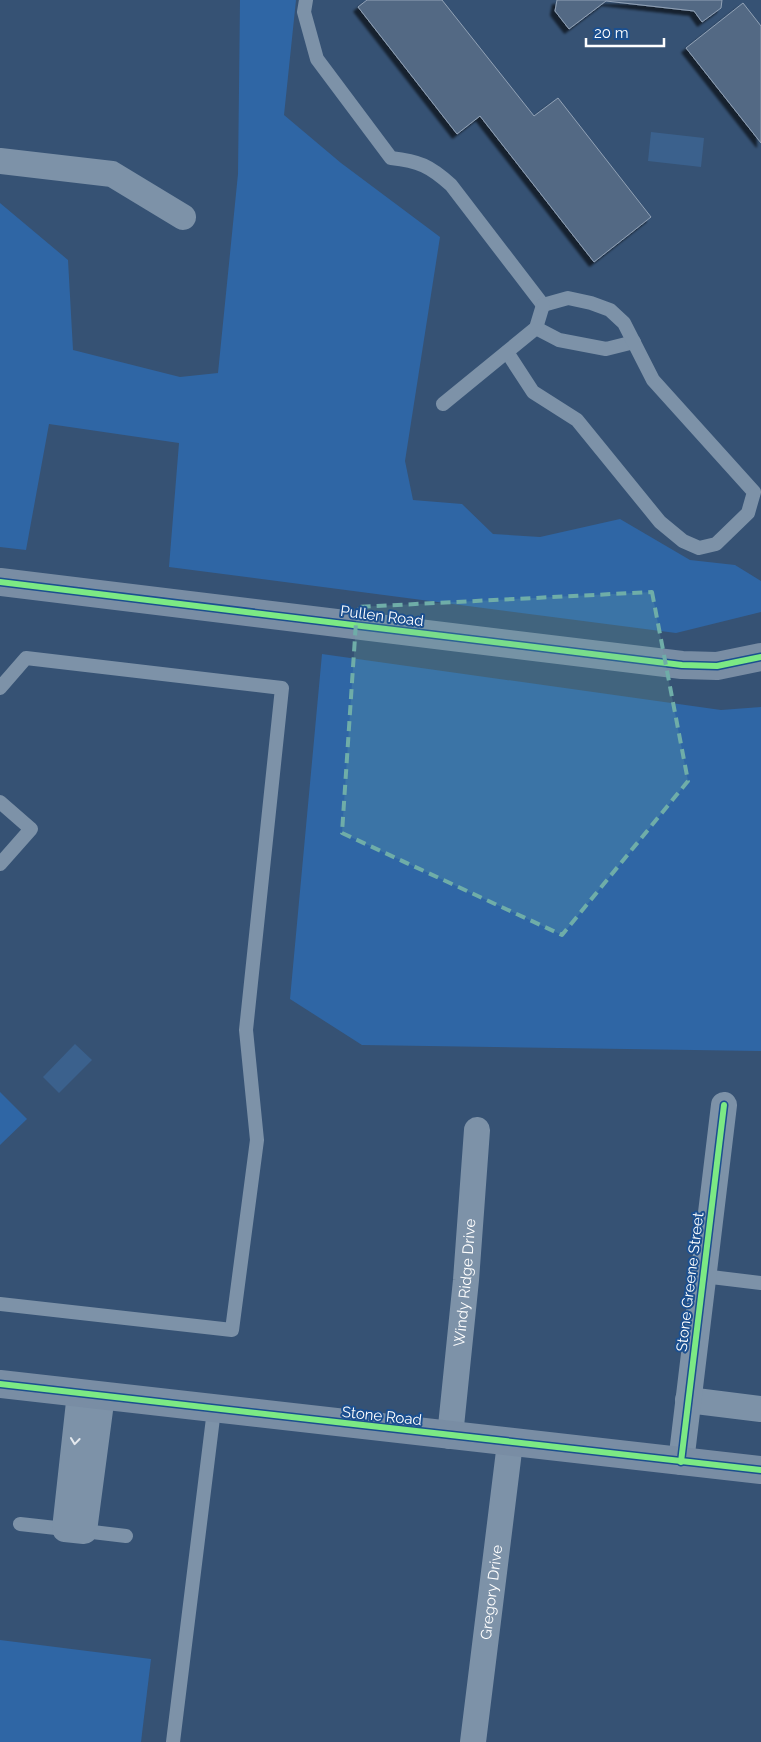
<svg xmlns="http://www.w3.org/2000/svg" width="761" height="1742" viewBox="0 0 761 1742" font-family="Raleway,sans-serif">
	<defs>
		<filter id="shadow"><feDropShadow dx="-4.5" dy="4.5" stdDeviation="1" flood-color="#0009"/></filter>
	</defs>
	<rect width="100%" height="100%" fill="#365274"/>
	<g fill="#2f66a5">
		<polygon points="240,0 296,0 284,115 341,163 440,237 405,461 413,500 462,504 493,534 540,537 620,519 690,560 735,565 761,581 761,612 676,633 169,567 179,443 49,424 26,550 0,547 0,203 68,260 73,350 180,377 218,373 238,174"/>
		<polygon points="322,654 721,710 761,707 761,1051 362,1045 290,999"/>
		<polygon points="0,1092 27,1119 0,1145"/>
		<polygon points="0,1640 151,1659 141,1742 0,1742"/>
	</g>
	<g fill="#3b618d">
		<polygon points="651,132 704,138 701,167 648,161"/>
		<polygon points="75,1044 92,1060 59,1093 43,1077"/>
	</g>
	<g fill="#526984" stroke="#92a2b6" filter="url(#shadow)">
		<polygon points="367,0 442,0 534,116 558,98 651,217 594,262 480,116 457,134 358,7"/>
		<polygon points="557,0 722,0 721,8 702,22 694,11 606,1 569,29 555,11"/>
		<polygon points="743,3 761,26 761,143 686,48"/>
	</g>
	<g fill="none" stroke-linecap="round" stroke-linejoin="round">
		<g stroke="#7d92a8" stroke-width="14">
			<path d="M306,0l-2,12 13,47 74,99c28,3 39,8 60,27l92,120"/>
			<polyline points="536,328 559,340 606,349 634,342"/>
			<polyline points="507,352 533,392 577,420 660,522 683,541 699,548 716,544 748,513 754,492 653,380 624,323 610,310 591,303 568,298 543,305"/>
			<polyline points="443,404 536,328 543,305"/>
			<polyline points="0,688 26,658 282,688 246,1030 257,1140 232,1330 0,1304"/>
			<polyline points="0,802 31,829 0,864"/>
			<polyline points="703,1276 761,1283"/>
			<polyline points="20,1524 65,1529"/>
			<polyline points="84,1531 126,1536"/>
			<polyline points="173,1742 214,1410"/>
		</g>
		<g stroke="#7d92a8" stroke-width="26">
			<polyline points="0,161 112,174 183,217"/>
			<polyline points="80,1393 65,1529 84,1531 102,1395"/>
			<polyline points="688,1400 761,1409"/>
			<path id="s1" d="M450,1436l16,-156 11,-150"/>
			<polyline points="681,1462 724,1105"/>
			<path id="s2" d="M473,1742l37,-299"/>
		</g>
		<g stroke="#798da4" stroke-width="28">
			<polyline points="0,582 682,665 717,666 761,657"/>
			<polyline points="0,1384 761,1470"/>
		</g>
		<g stroke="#1b4f8f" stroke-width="9">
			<g id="cycleway">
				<polyline points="0,582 682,665 717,666 761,657"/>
				<polyline points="0,1384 761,1470"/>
				<polyline points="681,1462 724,1105"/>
			</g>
		</g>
		<use href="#cycleway" stroke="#7ce984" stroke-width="6"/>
	</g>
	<defs><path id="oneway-chevron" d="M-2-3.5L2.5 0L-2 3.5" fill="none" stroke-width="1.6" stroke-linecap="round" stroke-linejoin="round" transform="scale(1.25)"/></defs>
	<use stroke="#e5e9ee" href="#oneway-chevron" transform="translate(75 1441) rotate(96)"/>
	<path fill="#6fada8" fill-opacity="0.2" stroke="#6fada8" stroke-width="4" stroke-dasharray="10 6" stroke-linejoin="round" d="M652,592l36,189 -126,154 -220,-102 15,-226z"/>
	<g text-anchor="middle" stroke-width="4" stroke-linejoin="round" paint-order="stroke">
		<g font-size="15" fill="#fff" stroke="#1b4f8f">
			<text transform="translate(382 616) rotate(7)" y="5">Pullen Road</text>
			<text transform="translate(690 1282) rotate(-83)" y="5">Stone Greene Street</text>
			<text dy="5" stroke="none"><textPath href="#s1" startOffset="154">Windy Ridge Drive</textPath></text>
			<text transform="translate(382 1416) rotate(6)" y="5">Stone Road</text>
			<text dy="5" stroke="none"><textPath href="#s2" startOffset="151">Gregory Drive</textPath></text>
		</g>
	</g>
	<path d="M586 38v8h78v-8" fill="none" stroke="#ffffff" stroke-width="2.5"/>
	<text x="594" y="38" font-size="15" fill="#ffffff" stroke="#1b4f8f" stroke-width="4" paint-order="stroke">20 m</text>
</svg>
